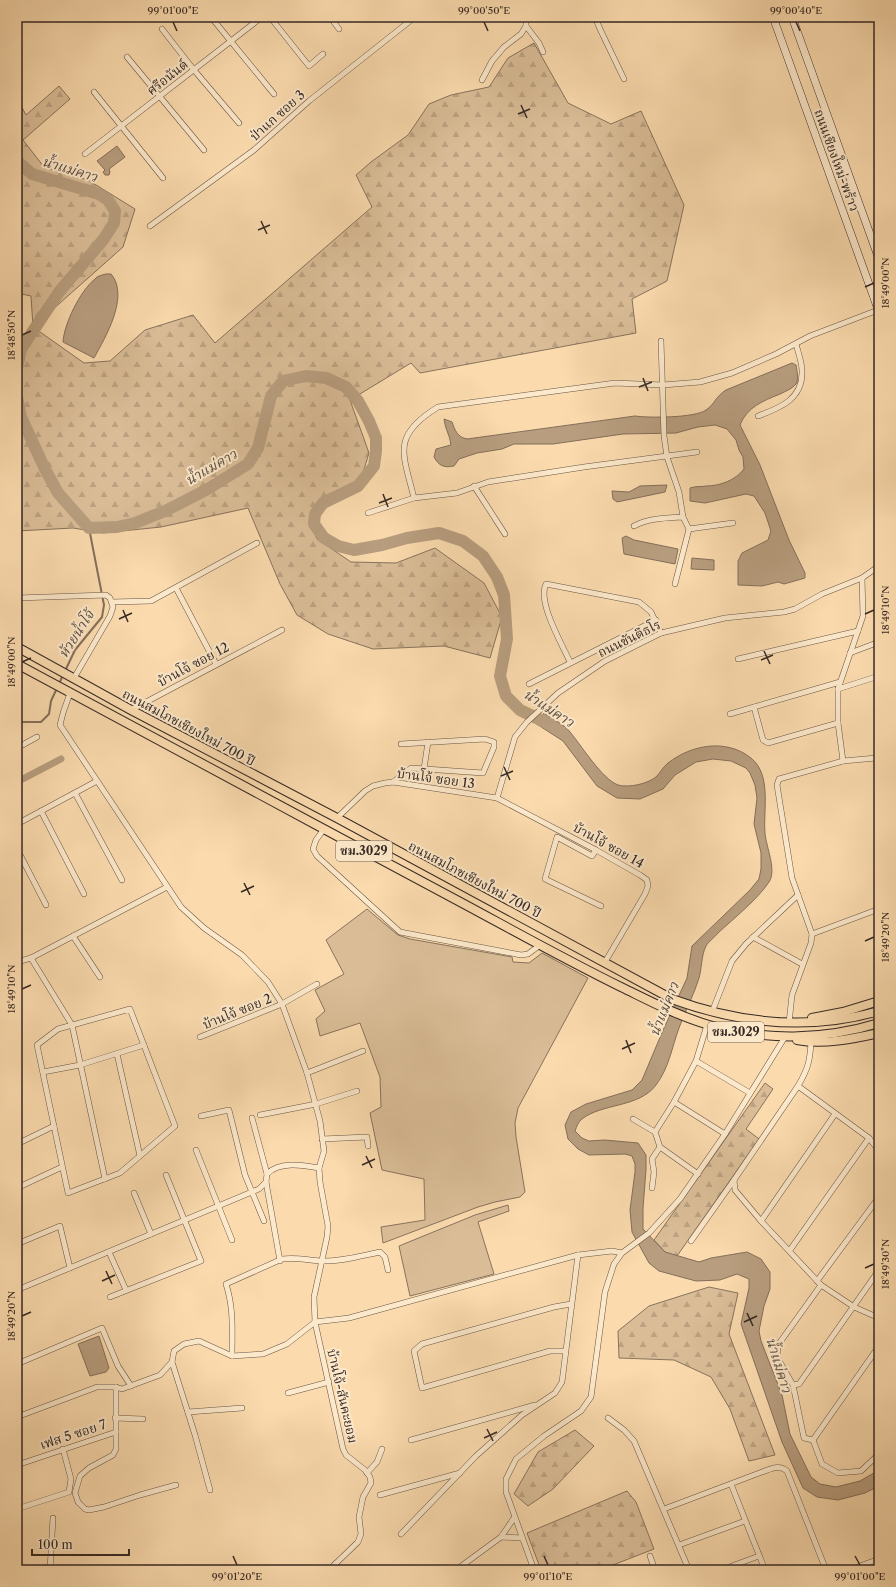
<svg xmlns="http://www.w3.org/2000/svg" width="896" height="1587" viewBox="0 0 896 1587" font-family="'Libre Caslon Text','Noto Serif Thai',serif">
	<defs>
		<pattern id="forest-firs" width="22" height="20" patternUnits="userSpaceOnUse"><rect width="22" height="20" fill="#dabd97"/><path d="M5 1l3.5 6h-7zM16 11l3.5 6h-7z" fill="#bca282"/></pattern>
	</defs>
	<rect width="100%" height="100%" fill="#fbdbae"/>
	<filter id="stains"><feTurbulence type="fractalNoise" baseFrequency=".005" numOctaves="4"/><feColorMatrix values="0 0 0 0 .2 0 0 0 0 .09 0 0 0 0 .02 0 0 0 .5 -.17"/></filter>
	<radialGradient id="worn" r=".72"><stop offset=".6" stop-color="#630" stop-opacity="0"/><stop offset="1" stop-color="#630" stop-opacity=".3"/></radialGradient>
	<g fill="#dabd97" stroke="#88735e">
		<polygon points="367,909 398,935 410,939 512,957 513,962 529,963 542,953 588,978 518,1108 515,1123 516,1137 525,1192 520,1197 495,1202 478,1207 383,1243 381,1227 425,1220 424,1179 382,1170 370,1113 381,1107 380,1077 360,1023 320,1036 316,1019 325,1011 315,990 344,974 326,940"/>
		<polygon points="508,1205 509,1211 478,1222 494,1274 410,1296 399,1246 475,1215"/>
	</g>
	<g fill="url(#forest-firs)" stroke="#88735e">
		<polygon points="534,43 568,103 611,124 641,111 684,205 667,281 632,299 636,333 420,373 411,363 350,400 369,453 362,476 348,487 320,501 309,520 317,539 351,562 396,563 435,548 484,583 502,617 490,658 444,646 373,649 328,634 297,615 280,584 248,508 161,527 103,533 73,528 17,531 17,353 33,327 31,296 17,293 17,98 26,115 59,86 70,99 23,140 44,167 88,180 135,209 123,247 33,327 84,363 110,361 145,330 193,315 215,343 372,207 356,175 371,162 408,135 429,104 451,95 489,87 508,58"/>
		<polygon points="765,1083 773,1089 746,1129 759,1139 677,1256 665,1252 654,1240"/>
		<polygon points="709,1287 738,1293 729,1334 775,1455 749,1461 730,1409 711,1377 674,1360 619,1358 618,1331 649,1306"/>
		<polygon points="575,1430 594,1446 553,1489 528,1506 514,1494 538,1452"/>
		<polygon points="627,1491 636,1502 654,1549 600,1570 541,1570 527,1533"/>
	</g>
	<g fill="#b89e7f" stroke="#846f5b">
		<polygon points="117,146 125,157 109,169 110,172 109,175 105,175 103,172 105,170 97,161"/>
		<path d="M106,274h5c19,22 -6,64 -17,84l-31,-16c1,-18 17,-51 32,-63 2,-3 7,-4 11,-5z"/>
		<path d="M792,363l4,2c1,6 3,14 0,19 -4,5 -10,7 -16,10 -17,7 -33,13 -40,31l20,40 29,75 16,33v5l-21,6 -6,-2 -16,4 -24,-1v-24l4,-8 26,-13 3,-9 -6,-18 -11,-17 -8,-2 -41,9 -15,-2v-13c6,-2 10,-1 16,-2 14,0 30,-6 38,-17l-1,-12 -4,-7 -3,-10 -9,-11 -12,-4 -17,2 -22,6 -53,1 -70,10h-39l-12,5 -25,4 -18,6 -5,7c-10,2 -15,0 -20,-9l2,-8 15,-4c-1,-10 -6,-16 -7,-26l8,3c3,8 5,15 15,17l168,-23c14,2 60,2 71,-6 9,-6 9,-13 20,-20z"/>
		<polygon points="667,485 665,492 617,502 613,499 612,491 629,492 640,486"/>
		<polygon points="626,536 634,540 678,549 675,564 624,554 622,538"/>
		<polygon points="692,558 714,560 714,570 691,569"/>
		<path d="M544,713c8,6 20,11 26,19 11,13 32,47 48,53 11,3 29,-1 38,-8 4,-4 7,-10 12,-14 23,-18 58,-25 83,-5 21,17 12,52 14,75 1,14 12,37 4,49 -11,17 -36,37 -51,51 -3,4 -10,9 -12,13 -5,10 -4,22 -7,32 -5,17 -14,33 -20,50 -7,19 -10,40 -23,57 -17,23 -54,18 -74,34 -4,3 -5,7 -7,12l7,7 7,3 16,-1 33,3 8,12v15l-3,38v21l22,23 34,10 12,-4 36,-6 14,7 9,13v17l-6,17 -5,25 2,10 21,54 8,39 21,43 9,7 16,3 24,-6 19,-11v16l-14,7 -27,7 -21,-3 -14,-9 -21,-46 -41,-118 8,-36v-9l-12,-5 -17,6 -24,1 -37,-10 -10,-8 -17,-31 -2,-22 5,-38v-8l-3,-8 -7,-2 -36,1 -11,-6 -10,-10 -3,-14 6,-13 15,-8 46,-14 10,-10 22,-52 23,-50 5,-32 58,-56 9,-11 2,-10v-16l-7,-29 3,-26 -2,-13 -5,-12 -4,-5 -15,-7 -18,-2 -17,3 -21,13 -12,14 -23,10 -23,-1 -20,-12 -34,-45 -28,-18z"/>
		<polygon points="99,1336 109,1368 106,1372 90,1376 78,1344"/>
	</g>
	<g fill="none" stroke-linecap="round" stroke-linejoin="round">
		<g stroke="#846f5b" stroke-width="2">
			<polyline points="65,671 75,650 102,617 104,605 89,528"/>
			<polyline points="59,684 63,675"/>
			<polyline points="17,722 41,722 49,714 51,701 57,688"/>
		</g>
		<polyline stroke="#b89e7f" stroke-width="7" points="17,782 61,759"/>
		<g stroke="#b89e7f" stroke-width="12">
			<polyline points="17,161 32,174 99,194 108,200 115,211 114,223 103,240 59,292 21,349 17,368"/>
			<polyline points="17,397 21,417 45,469 58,493 89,528 117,527 135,523 165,511 206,490 248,464 258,448 271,396 283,381 306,376 326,378 346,387 358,401 369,421 376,438 376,451 374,466 358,486 323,503 315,514 314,524 324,538 338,546 354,550 382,545 407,538 439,533 463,541 483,556 497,577 504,595 507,639 500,676 506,696 520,710 551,725"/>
		</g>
		<g stroke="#675646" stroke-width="6">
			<g id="street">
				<polyline points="81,17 81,18"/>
				<polyline points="211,17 274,94"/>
				<polyline points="270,17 309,66 323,54"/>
				<polyline points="330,17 339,29"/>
				<polyline points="595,17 600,29 624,79"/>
				<polyline points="526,26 539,43 543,52"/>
				<polyline points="162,29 194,70 239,123"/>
				<polyline points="127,57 204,150"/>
				<polyline points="482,80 492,61 504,47 521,34 526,26 526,17"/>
				<polyline points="94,92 163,178"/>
				<polyline points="85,154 262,17"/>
				<polyline points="150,226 254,150 309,101 415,17"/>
				<polyline points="661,341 664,436 667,457 679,492 683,517 689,529 675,584"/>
				<path d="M758,416c22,-8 45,-17 44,-45 0,-9 -4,-19 -6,-27"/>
				<polyline points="474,486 505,534"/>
				<path d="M414,498c-11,-45 -23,-62 24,-91l177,-24 48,2 37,-3 32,-9 44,-19 34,-18 68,-26"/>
				<polyline points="368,513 414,498 457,493 488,482 584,467 697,452"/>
				<path d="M634,526c15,-8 32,-8 49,-9"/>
				<polyline points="689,529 733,523"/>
				<polyline points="176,588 216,664"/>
				<polyline points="17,598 106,595 110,598 113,607 110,616 74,678"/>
				<polyline points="112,602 151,601 257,543"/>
				<polyline points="850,653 879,642"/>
				<polyline points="738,659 858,631"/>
				<path d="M570,662c-8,-18 -33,-60 -24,-78l93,18 12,10 10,21"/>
				<polyline points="529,684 656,620"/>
				<polyline points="838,689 879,676"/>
				<polyline points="70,693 63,713 60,725 181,907 204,928 242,955 268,982 282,1004 307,1073 320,1121 324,1151 319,1168 320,1182 328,1226 327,1237 314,1297 315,1322 343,1449 346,1455 365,1470 370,1477 371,1483 363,1497 359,1517 361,1534 358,1542 329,1570"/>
				<polyline points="754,707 763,740 768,743 838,723"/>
				<polyline points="131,710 282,630"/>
				<polyline points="730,714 840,682"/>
				<polyline points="17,748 37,737"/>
				<polyline points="843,761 838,723 838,689 863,616 862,578"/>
				<polyline points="424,769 428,742"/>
				<polyline points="393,782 411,768 483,773 494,747 494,742 485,739 401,744"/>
				<polyline points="75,793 122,880"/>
				<polyline points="497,798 515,737 527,722 558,693 605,661 661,633 725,618 784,612 795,609 822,594 862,578 879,566"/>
				<polyline points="41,811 84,894"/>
				<polyline points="337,818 365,791 373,786 385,783 393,782 497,798 596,850 640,875 647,880 648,886 645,894 605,962"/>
				<polyline points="17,824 97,781"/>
				<polyline points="324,829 316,840 313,849 317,856 400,932 521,955 528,954 540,945"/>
				<polyline points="17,849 46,905"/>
				<polyline points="596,850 592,856 557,837 545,879 601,906"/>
				<polyline points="812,934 879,909"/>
				<polyline points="73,936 100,977"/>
				<polyline points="753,937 802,964"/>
				<polyline points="17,955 20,961"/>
				<polyline points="31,958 72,1025 105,1179"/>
				<polyline points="17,962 31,958 167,887"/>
				<polygon points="130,1009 175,1126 120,1173 68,1193 37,1045 58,1029"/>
				<polyline points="712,1012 732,961 746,944 798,895"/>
				<polyline points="789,1023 792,995 811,943 812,934 792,878 777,785 779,779 843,761 876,758 879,757"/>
				<polyline points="200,1037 282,1004 317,984"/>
				<path d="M811,1042c-1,19 -3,27 -13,44l-64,94 1,10 26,31 60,64 33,22 25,11"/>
				<polyline points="117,1054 140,1156"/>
				<polyline points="696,1061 750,1093"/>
				<polyline points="43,1072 80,1065 144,1045"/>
				<polyline points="307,1073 363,1051"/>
				<polyline points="798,1086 869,1138 879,1151"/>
				<polyline points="674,1102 725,1134"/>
				<polyline points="260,1115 316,1104 357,1091"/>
				<polyline points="201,1116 229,1110 245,1175 264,1221"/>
				<polyline points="252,1118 267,1174"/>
				<polyline points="633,1119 655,1132"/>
				<polyline points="322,1139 367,1137 368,1146"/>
				<polyline points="17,1144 54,1126"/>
				<polyline points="196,1150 232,1240"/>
				<polyline points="698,1174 660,1147 655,1132 674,1102 696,1061 707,1025"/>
				<polyline points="17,1188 62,1167"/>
				<polyline points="652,1188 654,1172 652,1159 660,1147"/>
				<polyline points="134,1193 151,1234"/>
				<polyline points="761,1221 835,1114"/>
				<polyline points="691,1241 734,1180"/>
				<polyline points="17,1244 60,1226 70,1268"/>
				<polyline points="790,1250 869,1138"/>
				<polyline points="109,1252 126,1290"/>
				<path d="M280,1261l-14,-79 1,-8c12,-13 36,-9 52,-6"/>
				<polyline points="817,1281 879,1197"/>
				<polyline points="17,1290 259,1189 266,1182"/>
				<polyline points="110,1297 201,1261 166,1175"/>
				<polyline points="315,1322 349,1318 578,1255 612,1251 622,1253"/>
				<polyline points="565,1351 550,1351 422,1388 414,1351 422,1344 554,1307 571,1304"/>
				<path d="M232,1356c0,-26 2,-47 -6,-72l56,-25c14,-2 25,1 38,2 20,1 40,-5 60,-9l5,5 3,13"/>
				<polyline points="172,1362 195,1435 210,1490"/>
				<polyline points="17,1364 102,1328 118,1366 131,1386"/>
				<polyline points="793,1385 799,1384 879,1270"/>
				<polyline points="288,1393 329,1382"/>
				<polyline points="188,1412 242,1408"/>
				<polyline points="17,1417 97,1387 116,1387 122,1389 160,1375 172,1362 174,1351 184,1344 199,1341 232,1356 263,1354 287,1344 315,1322"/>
				<polyline points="115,1418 143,1419"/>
				<polyline points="608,1418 624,1430 634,1441 689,1570"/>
				<polyline points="116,1432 116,1449 113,1455 89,1468 80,1476 75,1493 78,1502 85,1509 89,1510 104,1507 140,1495 176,1485"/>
				<polyline points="411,1440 535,1405"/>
				<polyline points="813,1440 804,1438 793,1385 777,1357 778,1345 821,1285"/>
				<polyline points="813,1440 879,1346"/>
				<polyline points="813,1440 822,1464 838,1473 861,1471 879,1454"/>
				<polyline points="17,1465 116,1432 116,1387"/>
				<polyline points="367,1473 377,1462 382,1449"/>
				<polyline points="731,1484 765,1570"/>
				<polyline points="380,1495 460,1473"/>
				<polyline points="17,1509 69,1492 71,1479 63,1449"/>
				<path d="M664,1509l98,-37c9,-3 17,-8 25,-1l39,99"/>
				<polyline points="401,1534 476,1456 522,1415 555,1393 562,1382 578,1255"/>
				<polyline points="501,1537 522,1538"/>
				<polyline points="679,1545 745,1521"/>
				<polyline points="650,1556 655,1570"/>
				<polyline points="50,1570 53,1518"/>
				<polyline points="168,1570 172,1568"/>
				<polyline points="456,1570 501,1537 514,1518"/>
				<polyline points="534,1570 506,1492 506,1479 516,1459 544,1436 581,1411 591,1397 605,1292 614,1264 622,1253 649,1233 680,1199 725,1134 785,1037"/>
				<polyline points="721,1570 759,1556"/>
				<polyline points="849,1570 879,1559"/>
			</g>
		</g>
		<g stroke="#362924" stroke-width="8">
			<g id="secondary">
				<polyline points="773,17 879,312"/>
				<polyline points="792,17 879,259"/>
			</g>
		</g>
		<g stroke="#362924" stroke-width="10">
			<g id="primary">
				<path d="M17,647l114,63 206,108 335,181c68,25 137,32 207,12"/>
				<path d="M17,664c149,81 298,160 447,240 52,28 104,57 157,83 29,14 57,29 88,38 55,16 115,15 170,-2"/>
				<polyline points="812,1018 843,1012 879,1001"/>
				<path d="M797,1040c27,5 55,-1 82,-7"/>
			</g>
		</g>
		<use href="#street" stroke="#fce8ca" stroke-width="5"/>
		<use href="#secondary" stroke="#fce8ca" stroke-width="7"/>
		<use href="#primary" stroke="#fbdbae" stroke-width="8"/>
	</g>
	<path fill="none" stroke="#362924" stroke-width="1.5" d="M173,22l4,9M484,22l4,9M796,22l4,9M521,105l6,13M518,114l12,-5M261,221l6,13M258,230l12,-5M865,287l9,-4M22,335l9,-4M643,378l5,13M639,387l13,-5M383,494l5,13M379,503l13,-5M123,610l5,12M865,614l9,-4M119,619l13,-6M764,651l6,13M761,660l12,-5M22,662l9,-4M504,767l6,13M501,776l12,-5M244,883l6,12M241,892l13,-6M865,941l9,-4M22,989l9,-4M626,1040l5,13M622,1049l13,-6M366,1156l6,12M362,1165l13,-6M865,1268l9,-4M106,1271l6,13M102,1281l13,-6M747,1313l6,13M22,1316l9,-4M744,1322l13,-6M487,1429l6,12M484,1438l13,-6M233,1556l4,9M544,1556l4,9M855,1556l5,9"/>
	<g text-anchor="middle" stroke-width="4" stroke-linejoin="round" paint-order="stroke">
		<g fill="#fce8ca" stroke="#716256" stroke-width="1">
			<rect x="336" y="841" width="56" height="20" rx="3"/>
			<rect x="708" y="1022" width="56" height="20" rx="3"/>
		</g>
		<g font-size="12" font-weight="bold" fill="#362924">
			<text x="364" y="855">ชม.3029</text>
			<text x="736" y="1036">ชม.3029</text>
		</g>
		<g font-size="13" fill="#362924" stroke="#fce8ca">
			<text transform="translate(167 77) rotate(-38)" y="5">ศรีอนันต์</text>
			<text transform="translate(277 115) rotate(-42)" y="5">ป่าแก ซอย 3</text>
			<text transform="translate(837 160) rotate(70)" y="5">ถนนเชียงใหม่-พร้าว</text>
			<text transform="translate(629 638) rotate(-26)" y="5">ถนนขันติธโร</text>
			<text transform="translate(193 664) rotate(-28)" y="5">บ้านโจ้ ซอย 12</text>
			<text transform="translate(189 727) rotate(28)" y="5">ถนนสมโภชเชียงใหม่ 700 ปี</text>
			<text transform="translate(436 778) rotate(8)" y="5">บ้านโจ้ ซอย 13</text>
			<text transform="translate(609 845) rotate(29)" y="5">บ้านโจ้ ซอย 14</text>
			<text transform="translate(475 879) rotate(28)" y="5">ถนนสมโภชเชียงใหม่ 700 ปี</text>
			<text transform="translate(237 1011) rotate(-22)" y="5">บ้านโจ้ ซอย 2</text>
			<text transform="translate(343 1396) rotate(77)" y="5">บ้านโจ้-สันคะยอม</text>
			<text transform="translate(73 1434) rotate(-18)" y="5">เฟส 5 ซอย 7</text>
		</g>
		<g font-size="14" font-style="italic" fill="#5d4c3f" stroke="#fce8ca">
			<text transform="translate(70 169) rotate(17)" y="5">น้ำแม่คาว</text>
			<text transform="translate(211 467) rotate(-30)" y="5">น้ำแม่คาว</text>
			<text transform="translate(76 634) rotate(-57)" y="5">ห้วยน้ำโจ้</text>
			<text transform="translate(549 708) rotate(33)" y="5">น้ำแม่คาว</text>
			<text transform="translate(664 1009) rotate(-68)" y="5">น้ำแม่คาว</text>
			<text transform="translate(779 1365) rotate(73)" y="5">น้ำแม่คาว</text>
		</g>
	</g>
	<rect width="896" height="1587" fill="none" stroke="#fbdbae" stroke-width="44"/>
	<path d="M32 1549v6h97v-6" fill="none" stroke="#362924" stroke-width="2"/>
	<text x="38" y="1549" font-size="12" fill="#362924" stroke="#fce8ca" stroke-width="3" paint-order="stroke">100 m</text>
	<rect x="22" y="22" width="852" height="1543" fill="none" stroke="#362924" stroke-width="1.5"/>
	<g font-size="10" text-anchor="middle" fill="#362924">
		<text x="173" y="14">99°01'00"E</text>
		<text x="484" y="14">99°00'50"E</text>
		<text x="796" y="14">99°00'40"E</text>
		<text transform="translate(885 283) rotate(-90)" y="4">18°49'00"N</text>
		<text transform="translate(11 335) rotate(-90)" y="4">18°48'50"N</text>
		<text transform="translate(885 610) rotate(-90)" y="4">18°49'10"N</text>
		<text transform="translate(11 662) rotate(-90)" y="4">18°49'00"N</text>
		<text transform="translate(885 937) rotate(-90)" y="4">18°49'20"N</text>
		<text transform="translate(11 989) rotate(-90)" y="4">18°49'10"N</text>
		<text transform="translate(885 1264) rotate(-90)" y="4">18°49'30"N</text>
		<text transform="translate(11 1316) rotate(-90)" y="4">18°49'20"N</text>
		<text x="237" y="1580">99°01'20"E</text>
		<text x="548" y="1580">99°01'10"E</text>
		<text x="860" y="1580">99°01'00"E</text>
	</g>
	<rect width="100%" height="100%" filter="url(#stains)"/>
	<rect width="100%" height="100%" fill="url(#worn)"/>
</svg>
